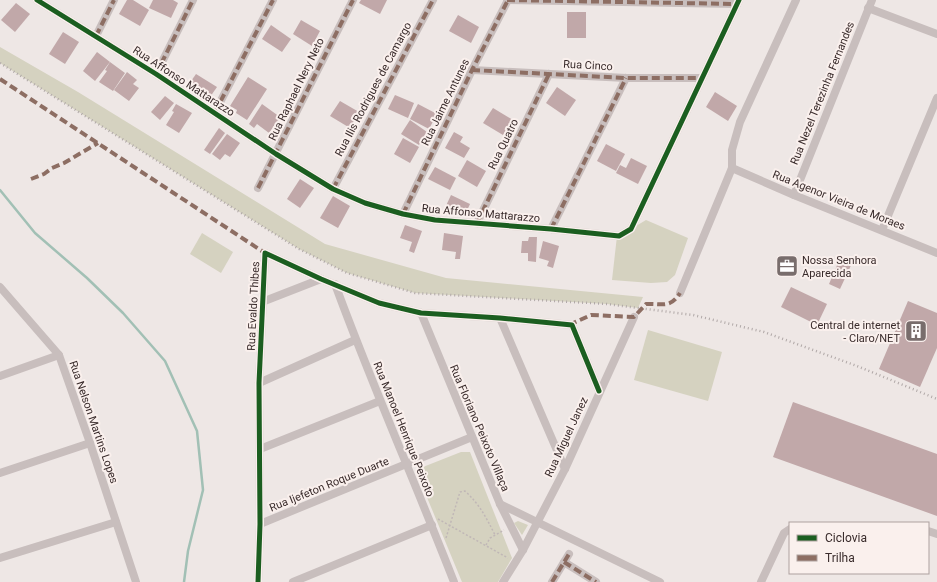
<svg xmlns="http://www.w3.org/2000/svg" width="937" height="582" viewBox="0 0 937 582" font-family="Roboto,sans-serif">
	<rect width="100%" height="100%" fill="#eee7e5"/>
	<g fill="#d5d2c0">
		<polygon points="0,47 78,92 325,244 446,278 643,297 638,308 607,304 415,293 347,273 299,249 0,63"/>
		<polygon points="646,220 688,238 675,275 667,282 651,283 612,280 617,236 631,229"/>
		<polygon points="202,233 233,252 221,273 190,254"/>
		<polygon points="648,330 722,352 708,401 634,380"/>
		<polygon points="461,452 470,452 512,558 498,582 462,582 419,478 419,473 423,467"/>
		<polygon points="518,521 528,525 522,535 514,523"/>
	</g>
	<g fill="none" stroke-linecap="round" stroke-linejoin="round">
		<polyline stroke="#a2c0b5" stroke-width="2.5" points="0,190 35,233 87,278 123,313 165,361 197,431 203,490 188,551 184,582"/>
	</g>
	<g fill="#c1a8a9">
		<polygon points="127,0 133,0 149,10 140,26 119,14"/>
		<polygon points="153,0 173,0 178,3 171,18 149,8"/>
		<polygon points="361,0 387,0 380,14 359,3"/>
		<polygon points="16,3 30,14 15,32 1,20"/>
		<rect x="567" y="12" width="19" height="26"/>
		<polygon points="458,15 479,27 471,43 449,31"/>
		<polygon points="301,20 320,31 312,46 293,34"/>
		<polygon points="271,25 291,39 282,52 262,39"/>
		<polygon points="63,32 79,42 65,64 49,54"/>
		<polygon points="97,52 110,62 95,81 83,71"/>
		<polygon points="110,62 125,73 113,91 99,82 107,71 105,70"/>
		<polygon points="127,72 137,80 133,84 139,88 129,101 114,90"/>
		<polygon points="196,74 217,87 210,97 189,84"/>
		<polygon points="248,77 267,89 247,120 236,113 237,110 230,106"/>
		<polygon points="557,87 576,100 565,116 546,103"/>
		<polygon points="715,92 737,106 728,121 706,107"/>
		<polygon points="395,95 414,103 408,118 388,109"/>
		<polygon points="165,96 174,103 160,120 151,112"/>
		<polygon points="340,101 359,112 350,128 330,116"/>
		<polygon points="176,104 192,113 179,133 166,125 174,112 172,111"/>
		<polygon points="262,104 280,117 269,133 257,124 254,128 249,124"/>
		<polygon points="418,104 437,114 429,129 410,119"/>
		<polygon points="493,108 513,120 503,135 483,123"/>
		<polygon points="410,120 427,132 419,145 401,134"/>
		<polygon points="219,128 225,133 210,154 204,150"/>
		<polygon points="454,132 463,137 460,142 470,148 464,158 445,148"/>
		<polygon points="227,134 240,143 230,157 225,154 220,160 212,154"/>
		<polygon points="403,138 419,147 410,163 394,154"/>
		<polygon points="606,144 625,154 616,171 597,161"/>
		<polygon points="631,158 647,166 638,184 616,173 620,165 626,168"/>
		<polygon points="467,160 486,171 477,187 458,176"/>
		<polygon points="435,167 456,178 450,190 428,179"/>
		<polygon points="300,179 314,188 300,208 287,199"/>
		<polygon points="451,195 470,204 464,217 445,208"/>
		<polygon points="333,196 350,206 338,228 320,218"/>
		<polygon points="405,225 422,231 414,253 409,251 412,242 400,238"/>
		<polygon points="444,233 463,236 460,259 455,259 456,252 442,250"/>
		<polygon points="529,237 537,237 536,262 528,261 528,253 521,253 522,241 528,241"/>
		<polygon points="543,241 559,246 553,268 547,266 549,261 539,258"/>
		<polygon points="841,256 853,261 840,289 829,284"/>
		<polygon points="791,287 827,304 817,325 781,307"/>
		<polygon points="908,301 937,313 937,348 920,387 879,369"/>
		<polygon points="793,402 937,454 937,516 773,457"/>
	</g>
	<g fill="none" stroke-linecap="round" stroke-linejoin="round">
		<g stroke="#c0b7b6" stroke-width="1.5" stroke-dasharray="2 2" stroke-linecap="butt">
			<polyline points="438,519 508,558"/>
			<path d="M446,538l14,-46 5,-1c15,14 21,26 30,44"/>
			<polyline points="486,545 490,538 504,530"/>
		</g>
		<g stroke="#c8bebd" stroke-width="8">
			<polyline points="37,0 156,74 276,154 333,189 365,203 403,214 435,220 551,229 619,236 631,229 739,0"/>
			<polyline points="507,0 737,4"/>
			<polyline points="868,8 937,34"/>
			<polyline points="96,36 114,0"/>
			<polyline points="472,70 626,78 702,78"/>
			<polyline points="156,74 193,0"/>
			<polyline points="215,112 273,0"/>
			<polyline points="732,168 794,195 937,253"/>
			<polyline points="258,188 353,0"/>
			<polyline points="333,189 433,0"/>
			<polyline points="794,195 872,0"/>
			<polyline points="403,214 472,70 508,0"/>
			<polyline points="477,223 549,74"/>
			<polyline points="551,229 626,78"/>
			<polyline points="882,230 937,98"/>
			<path d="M335,284c37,101 80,198 119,298"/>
			<polyline points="0,287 59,355 90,443 136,582"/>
			<polyline points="680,293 732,168 732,150 740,122 796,0"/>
			<polyline points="262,302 321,279"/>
			<polyline points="421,313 500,504 523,550"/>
			<polyline points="500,318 565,469"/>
			<polyline points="0,376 59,355"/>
			<polyline points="259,383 355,340"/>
			<polyline points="260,449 380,401"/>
			<polyline points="0,473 90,443"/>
			<polyline points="500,504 660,582"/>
			<polyline points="260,524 472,437"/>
			<polyline points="928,531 937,534"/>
			<polyline points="0,558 116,522"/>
			<polyline points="564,562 596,582"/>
			<polyline points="258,582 260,524 259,383 265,253 321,279 379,303 421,313 500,318 572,325 599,391"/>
			<polyline points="293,582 432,525"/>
			<polyline points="503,582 523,550 565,469 634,317"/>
			<polyline points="552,582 569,554"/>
			<polyline points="761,582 784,533 790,529"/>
		</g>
		<polyline stroke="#b0a8a7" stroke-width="2.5" stroke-dasharray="1 3" stroke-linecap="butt" points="0,63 299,249 347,273 415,293 607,304 693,315 764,332 857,366 937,399"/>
		<g stroke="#8d6e63" stroke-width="4" stroke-dasharray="8 4" stroke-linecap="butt">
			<polyline points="507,0 737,4"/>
			<polyline points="96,36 114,0"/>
			<polyline points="472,70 626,78 702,78"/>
			<polyline points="156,74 193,0"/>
			<polyline points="0,79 265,253"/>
			<polyline points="215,112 273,0"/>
			<polyline points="31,179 44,174 52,168 64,163 98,143"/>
			<polyline points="258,188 353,0"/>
			<polyline points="333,189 433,0"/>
			<polyline points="403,214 472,70 508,0"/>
			<polyline points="477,223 549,74"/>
			<polyline points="551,229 626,78"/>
			<path d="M569,325l22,-10 43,2 12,-13c16,-1 24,5 34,-11"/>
			<polyline points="564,562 596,582"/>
			<polyline points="552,582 569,554"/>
		</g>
		<g stroke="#faf0ed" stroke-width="8">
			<g id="cycleway">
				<polyline points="37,0 156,74 276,154 333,189 365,203 403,214 435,220 551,229 619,236 631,229 739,0"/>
				<polyline points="258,582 260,524 259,383 265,253 321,279 379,303 421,313 500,318 572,325 599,391"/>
			</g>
		</g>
		<use href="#cycleway" stroke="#1b5e20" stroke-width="5"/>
	</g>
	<defs>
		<g id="office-square" transform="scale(1.15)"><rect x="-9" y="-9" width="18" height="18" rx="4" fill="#786d6c" stroke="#faf0ed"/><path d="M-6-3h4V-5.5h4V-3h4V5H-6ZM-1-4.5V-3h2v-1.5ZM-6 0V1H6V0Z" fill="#fff"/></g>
		<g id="building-square" transform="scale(1.15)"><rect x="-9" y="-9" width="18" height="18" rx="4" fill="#786d6c" stroke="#faf0ed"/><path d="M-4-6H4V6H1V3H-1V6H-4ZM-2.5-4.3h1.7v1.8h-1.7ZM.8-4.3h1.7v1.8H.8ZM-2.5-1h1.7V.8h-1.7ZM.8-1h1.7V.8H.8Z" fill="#fff"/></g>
	</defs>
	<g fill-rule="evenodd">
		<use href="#office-square" x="787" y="266"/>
		<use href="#building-square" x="916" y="331"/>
	</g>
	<g text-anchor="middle" stroke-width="4" stroke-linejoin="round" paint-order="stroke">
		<g font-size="11" fill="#392b2b" stroke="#faf0ed">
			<text transform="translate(588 65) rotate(3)" y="4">Rua Cinco</text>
			<text transform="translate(184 81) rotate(33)" y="4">Rua Affonso Mattarazzo</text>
			<text transform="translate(296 89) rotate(-64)" y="4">Rua Raphael Nery Neto</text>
			<text transform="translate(373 89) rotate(-62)" y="4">Rua Ilis Rodrigues de Camargo</text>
			<text transform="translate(822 93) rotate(-68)" y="4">Rua Nezel Terezinha Fernandes</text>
			<text transform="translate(445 102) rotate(-64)" y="4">Rua Jaime Antunes</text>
			<text transform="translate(503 144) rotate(-64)" y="4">Rua Quatro</text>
			<text transform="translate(839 200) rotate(22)" y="4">Rua Agenor Vieira de Moraes</text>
			<text transform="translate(481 213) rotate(5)" y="4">Rua Affonso Mattarazzo</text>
			<text transform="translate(253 306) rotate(-87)" y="4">Rua Evaldo Thibes</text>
			<text transform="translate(94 422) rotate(71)" y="4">Rua Nelson Martins Lopes</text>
			<text transform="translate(480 428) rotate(67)" y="4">Rua Floriano Peixoto Villaça</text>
			<text transform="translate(404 429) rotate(68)" y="4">Rua Manoel Henrique Peixoto</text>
			<text transform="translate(566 437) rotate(-65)" y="4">Rua Miguel Janez</text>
			<text transform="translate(329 484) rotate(-22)" y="4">Rua Ijefeton Roque Duarte</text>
		</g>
		<g font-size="11" fill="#392b2b" stroke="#faf0ed" text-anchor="start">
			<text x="802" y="264">Nossa Senhora<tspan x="802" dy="13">Aparecida</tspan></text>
			<text x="900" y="329" text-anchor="end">Central de internet<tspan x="900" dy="13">- Claro/NET</tspan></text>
		</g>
	</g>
	<rect x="789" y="522" width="140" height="52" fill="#faf0ed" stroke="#ada19f"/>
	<rect x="797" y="535" width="20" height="6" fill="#1b5e20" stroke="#ada19f"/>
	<text x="825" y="542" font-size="12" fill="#392b2b">Ciclovia</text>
	<rect x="797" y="555" width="20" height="6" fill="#8d6e63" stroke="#ada19f"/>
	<text x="825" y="562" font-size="12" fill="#392b2b">Trilha</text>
</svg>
